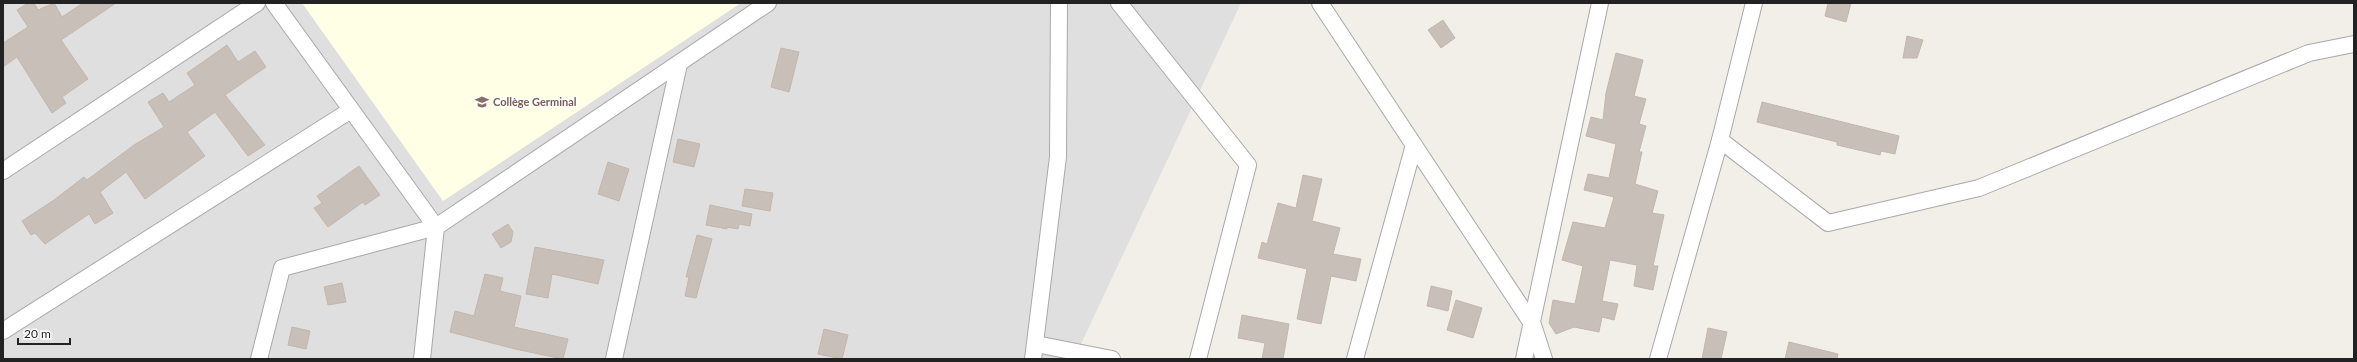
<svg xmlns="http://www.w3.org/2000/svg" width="2357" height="362" viewBox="0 0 2357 362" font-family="Lato,sans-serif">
	<rect width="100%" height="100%" fill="#f2efe9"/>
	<polygon fill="#e0dfdf" points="3,3 1241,3 1074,359 3,359"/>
	<polygon fill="#ffffe5" points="302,3 741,3 443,201"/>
	<g fill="#c7bfb8" stroke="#c4b6ab">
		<polygon points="28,3 34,3 38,10 54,3 62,17 83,3 116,3 61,40 88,79 62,97 66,103 52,113 17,57 3,67 3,43 28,27 17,10"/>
		<polygon points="1828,3 1851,3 1846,22 1825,16"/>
		<polygon points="1443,20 1455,38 1441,48 1428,30"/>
		<polygon points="1907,36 1923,40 1917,58 1903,58"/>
		<polygon points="227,45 238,62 255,51 266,67 225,95 265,145 248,156 215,112 187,132 205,156 145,199 126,172 100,192 113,213 95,224 89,214 45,244 35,233 31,235 22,221 54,200 84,177 87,180 134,145 164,127 148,102 163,93 169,102 195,85 187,73"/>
		<polygon points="781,48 799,52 789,92 771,87"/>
		<polygon points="1616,53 1643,60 1634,96 1646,99 1639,124 1646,126 1639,152 1642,152 1635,184 1658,191 1652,213 1664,215 1653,266 1658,266 1653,290 1634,286 1637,265 1610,260 1602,301 1618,304 1614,320 1602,317 1599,332 1574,327 1556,334 1549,323 1553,300 1575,304 1583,266 1562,260 1573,222 1605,228 1614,197 1584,190 1588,174 1609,178 1616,144 1586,136 1591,117 1603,120 1606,93"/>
		<polygon points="1762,102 1899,136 1895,154 1881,151 1880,155 1837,145 1837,142 1757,122"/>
		<polygon points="678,139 700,144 694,167 673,162"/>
		<polygon points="608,162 629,169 619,201 598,194"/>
		<polygon points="359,166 380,195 365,205 363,202 328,227 314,208 322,203 317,196"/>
		<polygon points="1303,175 1322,179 1312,221 1340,228 1333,254 1361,259 1356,281 1331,276 1321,324 1297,319 1307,269 1258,258 1262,242 1267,244 1278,203 1296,208"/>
		<polygon points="745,189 773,193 770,211 742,206"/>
		<polygon points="710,205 752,214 750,226 739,224 738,229 727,227 727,229 706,225"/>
		<polygon points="508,224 513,232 511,242 501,248 492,234"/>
		<polygon points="697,235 712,239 696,298 685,296 689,277 686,277"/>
		<polygon points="535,247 604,260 598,284 552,274 548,298 526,294"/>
		<polygon points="485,274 503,278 500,291 521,296 514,327 568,339 563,359 515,349 450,332 455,311 474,316"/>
		<polygon points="342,283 346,302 328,305 324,287"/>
		<polygon points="1431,286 1452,291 1448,311 1427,306"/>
		<polygon points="1456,300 1482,308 1473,338 1447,330"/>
		<polygon points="1242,315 1289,324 1283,359 1262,359 1265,343 1238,338"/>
		<polygon points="292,327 310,331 306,349 288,345"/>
		<polygon points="1708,328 1727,332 1721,359 1702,359"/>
		<polygon points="824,329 848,335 842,359 818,354"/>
		<polygon points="1789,342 1838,354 1837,359 1785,359"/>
	</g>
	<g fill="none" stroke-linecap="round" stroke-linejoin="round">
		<g stroke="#a9a9a9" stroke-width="18">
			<g id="street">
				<polyline points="274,3 436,227 422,359"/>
				<polyline points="1119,3 1248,165 1198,359"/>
				<polyline points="1320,3 1533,325 1544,359"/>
				<polyline points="1720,140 1828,223 1979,188 2309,53 2354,44"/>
				<polyline points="3,171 257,3"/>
				<polyline points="3,331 351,110"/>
				<polyline points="1036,344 1112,359"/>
				<polyline points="259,359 282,268 436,227 768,3"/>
				<polyline points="614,359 679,64"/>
				<polyline points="1033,359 1058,157 1059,3"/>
				<polyline points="1355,359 1414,145"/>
				<polyline points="1524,359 1600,3"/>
				<polyline points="1658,359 1720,140 1754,3"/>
			</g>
		</g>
		<use href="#street" stroke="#fff" stroke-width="16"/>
	</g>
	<defs>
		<g id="school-bare" transform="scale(1.08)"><path d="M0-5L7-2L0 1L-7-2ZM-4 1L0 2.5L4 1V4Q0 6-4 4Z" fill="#8d6e63" stroke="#fff" stroke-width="2.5" paint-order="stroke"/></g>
	</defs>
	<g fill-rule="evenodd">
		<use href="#school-bare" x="482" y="102"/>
	</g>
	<g text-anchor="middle" stroke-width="3" stroke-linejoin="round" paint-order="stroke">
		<g font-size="11" font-weight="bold" fill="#785e54" stroke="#fff" text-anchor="start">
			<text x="493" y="106">Collège Germinal</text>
		</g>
	</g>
	<rect width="2357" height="362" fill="none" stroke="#222222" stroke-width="8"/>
	<path d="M18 338v6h52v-6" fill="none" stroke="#222222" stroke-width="2"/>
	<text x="24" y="338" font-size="12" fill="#222222" stroke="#ffffff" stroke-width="3" paint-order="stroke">20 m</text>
</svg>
